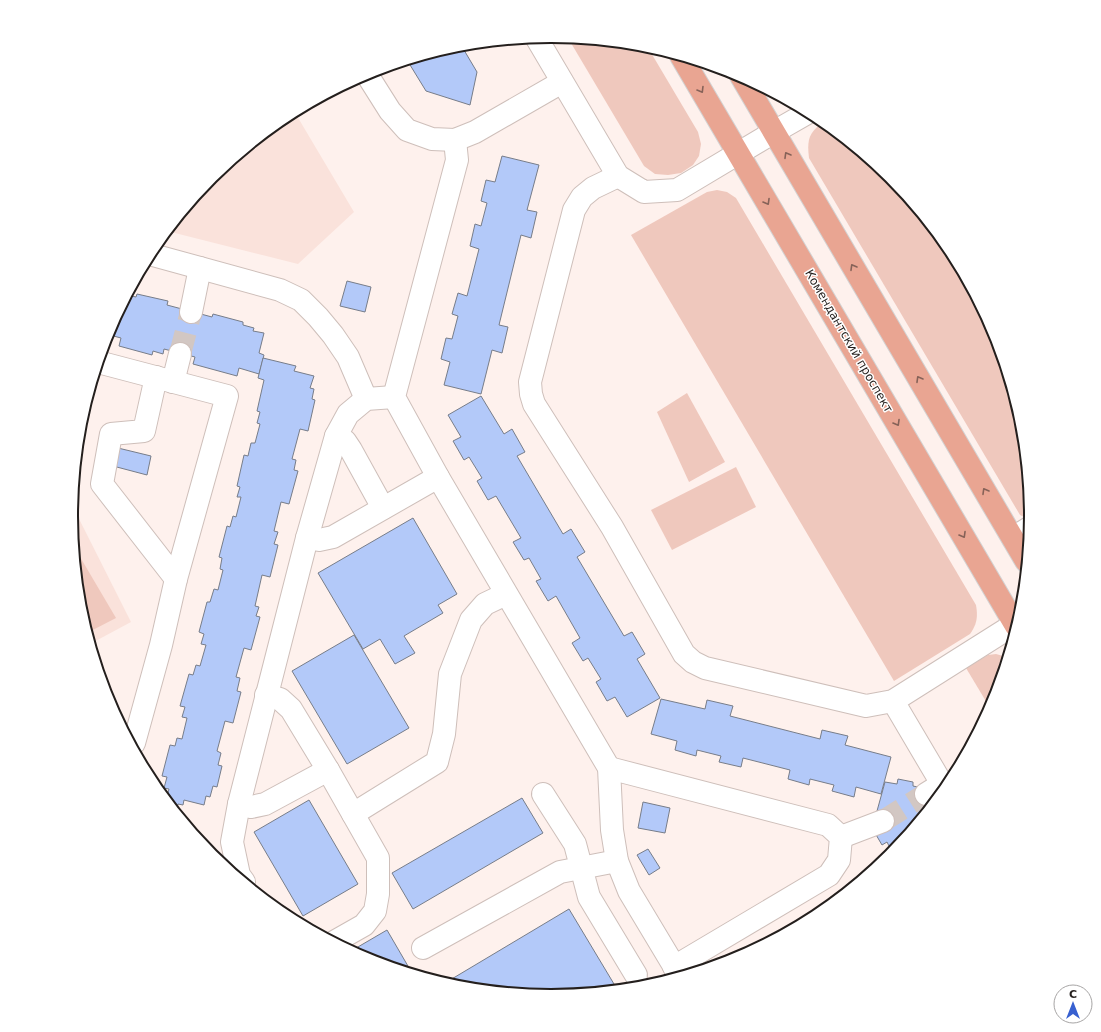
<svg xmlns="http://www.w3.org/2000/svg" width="1101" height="1032" viewBox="0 0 1101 1032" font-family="'DejaVu Sans',sans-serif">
	<rect width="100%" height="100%" fill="#fef1ed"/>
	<g fill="#fae2db">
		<polygon points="294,111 354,212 298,264 167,231 211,176 284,117"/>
		<polygon points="72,505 131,622 90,644 80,609 71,516"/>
	</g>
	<g fill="#efc8bd">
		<polygon points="568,38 647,46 698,132 701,144 699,156 693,165 681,173 668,175 655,174 644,166"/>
		<path d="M824,122l66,55 60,73 44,83 27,90 9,95h-4l-6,-3 -211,-357c-2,-17 -1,-26 15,-36z"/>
		<path d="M717,190l10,2 9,6 240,407c2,12 1,19 -6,29l-76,47 -263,-446 76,-43z"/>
		<polygon points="687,393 725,462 689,482 657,412"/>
		<polygon points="736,467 756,507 672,550 651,510"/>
		<polygon points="73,545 116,618 87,633 80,609"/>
		<polygon points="996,654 1003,656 1006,658 994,700 990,708 966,668 988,655"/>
	</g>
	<g fill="#b3c9f9" stroke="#777d89">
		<polygon points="457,45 461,45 477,72 470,105 426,91 407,60"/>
		<polygon points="502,156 539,165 527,210 537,212 531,238 521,235 499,325 508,327 502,353 492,350 481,394 444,385 450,362 441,359 446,338 452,339 458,316 452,314 458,293 467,296 479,249 470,246 475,224 481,226 487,203 481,201 486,180 495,182"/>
		<polygon points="347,281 371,287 365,312 340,306"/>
		<polygon points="137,294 168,301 167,305 212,317 213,314 243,322 243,325 254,328 253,331 264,333 259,353 264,355 259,374 239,368 237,376 193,364 195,357 164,349 163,354 153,351 152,355 119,346 121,338 106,334 107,332 127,295 136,297"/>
		<polygon points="263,358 296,366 294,371 314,376 310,388 314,389 312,399 315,400 308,431 300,429 292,459 296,460 294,470 298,471 289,504 281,502 274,531 278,532 274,544 278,545 270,577 262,575 255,606 259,607 256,616 260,617 251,650 244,648 236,677 240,678 237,691 241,692 233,723 225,721 217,751 221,753 218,765 222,766 217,787 213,786 210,797 206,796 204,805 184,800 183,805 178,804 176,812 166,800 169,789 164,788 167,777 162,776 170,745 175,746 177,738 182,739 187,718 182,717 185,707 180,706 189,674 193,675 196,665 200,666 206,645 201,644 204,634 199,632 207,602 210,602 214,589 218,590 223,570 220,569 222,558 219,557 227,526 230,527 233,516 236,517 241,497 237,497 240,487 237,486 244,455 248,456 251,443 255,443 260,424 257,423 260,412 257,411 264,380 258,378"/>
		<polygon points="481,396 504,434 512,429 525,452 517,456 563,534 571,529 585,552 577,557 624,636 632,632 645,654 637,659 660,698 627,717 615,697 607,701 596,682 601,679 588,658 583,661 572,643 580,638 556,596 548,601 536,581 541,579 529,558 524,560 513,542 521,538 496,496 488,500 477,481 482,478 469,457 464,460 453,441 461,437 448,415"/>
		<polygon points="118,448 151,456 147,475 113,466"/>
		<polygon points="413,518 457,594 438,605 443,613 404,636 415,653 395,664 380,639 363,649 318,573"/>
		<polygon points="354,635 409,728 347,764 292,671"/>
		<polygon points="661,699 705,709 707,700 733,706 730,716 820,739 822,730 848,736 845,745 891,757 881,794 856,787 854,797 832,791 834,785 810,779 809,785 788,779 790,770 743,758 741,767 719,762 721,756 697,750 696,756 675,750 677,741 651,734"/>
		<polygon points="898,779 913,782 913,786 922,788 932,804 892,852 887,842 882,845 875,833 883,821 877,811 885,782 897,784"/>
		<polygon points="522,798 543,833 413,909 392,873"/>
		<polygon points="309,800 358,884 303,916 254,832"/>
		<polygon points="643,802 670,808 665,833 638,828"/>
		<polygon points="648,849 660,868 649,875 637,855"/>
		<polygon points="569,909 617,989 550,996 457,987 445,983"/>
		<polygon points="387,930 412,973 367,959 351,951"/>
	</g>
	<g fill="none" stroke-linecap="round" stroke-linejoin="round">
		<g stroke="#d2c7c3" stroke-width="22" stroke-dasharray="22 11" stroke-linecap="butt">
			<polyline points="180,354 191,312"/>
			<polyline points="883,821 926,794"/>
		</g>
		<g stroke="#cebfba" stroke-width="24">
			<g id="minor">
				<polyline points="536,37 618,176 644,192 677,190 774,132 809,112"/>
				<polyline points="366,73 390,111 407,130 432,139 455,140 475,132 562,82"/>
				<polyline points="455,140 457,160 394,397 438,477 609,768 612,830 617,861 629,891 680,976"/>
				<polyline points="618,176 593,188 582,197 574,210 530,382 531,394 534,404 612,527 684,654 693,662 705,668 866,706 893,701 1015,624"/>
				<polyline points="149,254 280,290 301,300 318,317 333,335 348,357 366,399"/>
				<polyline points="191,312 200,268"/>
				<polyline points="98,362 227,396 176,579 161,645 134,743 131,745"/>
				<polyline points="156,377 144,431 111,434 102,484 176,579"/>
				<polyline points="173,382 180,354"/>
				<polyline points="336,436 345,441 351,450 383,508"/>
				<polyline points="307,538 319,540 333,537 438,477"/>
				<polyline points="1013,538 1029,528"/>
				<polyline points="266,695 280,699 291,709 328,770 378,858 378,894 375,911 364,925 334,942"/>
				<polyline points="893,701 942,784 926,794"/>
				<polyline points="609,768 828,825 841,837 839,860 829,875 674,967"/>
				<polyline points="543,794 575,844 589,897 636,975"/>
				<polyline points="239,804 251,807 265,804 328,770"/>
				<polyline points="353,814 437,762 444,734 450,674 471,620 485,604 506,594"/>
				<polyline points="841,837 883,821"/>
				<polyline points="244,882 239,875 232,842 239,804 307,538 336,436 348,414 366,399 394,397"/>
				<polyline points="423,948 560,872 617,861"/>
			</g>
		</g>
		<g stroke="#d3d2d2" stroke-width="24">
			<g id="major">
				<polyline points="681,56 1016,626"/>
				<polyline points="741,76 1026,561"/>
			</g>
		</g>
		<use href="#minor" stroke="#fff" stroke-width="22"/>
		<use href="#major" stroke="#e9a592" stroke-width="22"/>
	</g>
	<defs><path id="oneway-chevron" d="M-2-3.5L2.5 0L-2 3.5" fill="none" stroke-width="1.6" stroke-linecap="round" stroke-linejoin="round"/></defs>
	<g stroke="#866258">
		<use href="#oneway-chevron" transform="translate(701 90) rotate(59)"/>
		<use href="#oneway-chevron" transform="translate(787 155) rotate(-120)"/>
		<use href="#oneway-chevron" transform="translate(767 202) rotate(60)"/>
		<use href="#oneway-chevron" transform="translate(853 267) rotate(-120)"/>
		<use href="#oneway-chevron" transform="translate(919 379) rotate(-120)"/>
		<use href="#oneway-chevron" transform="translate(897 423) rotate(60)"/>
		<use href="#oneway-chevron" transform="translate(985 491) rotate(-120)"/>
		<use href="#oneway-chevron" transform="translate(963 535) rotate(60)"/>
	</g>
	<g text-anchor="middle" stroke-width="3" stroke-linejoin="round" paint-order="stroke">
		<g font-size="12" fill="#241f1d" stroke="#fff">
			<text transform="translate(849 341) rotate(60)" y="4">Комендантский проспект</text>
		</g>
	</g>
	<path d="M0 0H1101V1032H0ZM78 516a473 473 0 1 1 946 0a473 473 0 1 1-946 0Z" fill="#fff" fill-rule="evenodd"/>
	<path fill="none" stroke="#241f1d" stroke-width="2" d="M78 516a473 473 0 1 1 946 0a473 473 0 1 1-946 0Z"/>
	<g transform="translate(1073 1004)"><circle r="19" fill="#ffffff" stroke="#a7a5a5"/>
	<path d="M0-3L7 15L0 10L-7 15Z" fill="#3760d0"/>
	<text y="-6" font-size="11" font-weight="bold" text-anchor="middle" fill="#241f1d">С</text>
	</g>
</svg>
